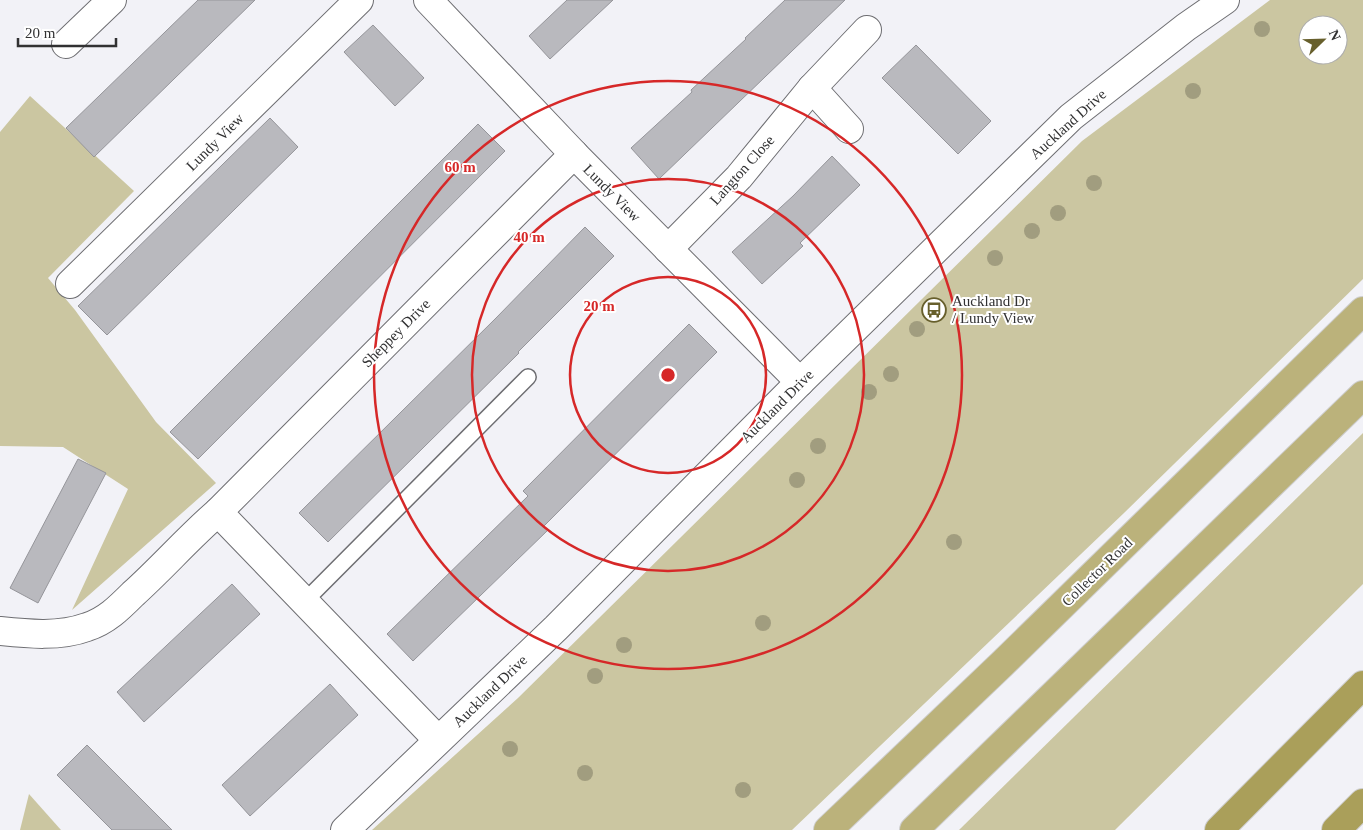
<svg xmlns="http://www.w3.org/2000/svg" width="1363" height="830" viewBox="0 0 1363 830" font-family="Georgia,serif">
	<rect width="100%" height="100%" fill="#f2f2f7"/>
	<g fill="#cbc6a1" fill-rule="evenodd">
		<path d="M1270,0h93v279l-239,234 -332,317h-420l146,-132 564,-557zM1308,25h30v30h-30z"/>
		<polygon points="30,96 134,191 48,278 75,310 156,422 216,483 72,610 128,489 63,447 0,446 0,132"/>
		<polygon points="1363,433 1363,584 1115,830 959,830"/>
		<polygon points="29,794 61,830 20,830"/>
	</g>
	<g fill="#b9b9be" stroke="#95959a">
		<polygon points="198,0 255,0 94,157 66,128"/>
		<polygon points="567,0 613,0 550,59 529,36"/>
		<polygon points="785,0 845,0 659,179 631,148 692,92 691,90 746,39 745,38"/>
		<polygon points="373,25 424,78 395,106 344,52"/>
		<polygon points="916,45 991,121 958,154 882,78"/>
		<polygon points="270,118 298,147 107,335 78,306"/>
		<polygon points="478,124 505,151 198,459 170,432"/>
		<polygon points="832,156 860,185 800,243 803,246 762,284 732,252 793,196"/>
		<polygon points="585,227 614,256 518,352 519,353 328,542 299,513 496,318"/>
		<polygon points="689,324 717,352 544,526 548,530 413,661 387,634 528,496 523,491"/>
		<polygon points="78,459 106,473 38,603 10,588"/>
		<polygon points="232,584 260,614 144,722 117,692"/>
		<polygon points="330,684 358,715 250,816 222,785"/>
		<polygon points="87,745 172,830 112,830 57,775"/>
	</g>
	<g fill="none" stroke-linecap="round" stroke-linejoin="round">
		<g stroke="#6e6e72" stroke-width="18">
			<polyline id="service" points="305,601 528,377"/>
		</g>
		<g stroke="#6e6e72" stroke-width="30">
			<g id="minor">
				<polyline points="428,0 574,154 800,382"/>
				<polyline points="66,44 112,0"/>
				<polyline points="812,88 849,129"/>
				<polyline points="668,249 739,177 812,88 867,30"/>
				<polyline points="70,284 359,0"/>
				<path d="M0,631c28,3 60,6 87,-4 19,-6 32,-19 46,-33 29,-26 55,-56 85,-82"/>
				<polyline points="438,740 218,512 574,154"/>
			</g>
		</g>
		<g stroke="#6e6e72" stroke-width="30">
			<polyline id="tertiary" points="345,830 556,628 800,382 1071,117 1186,27 1225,0"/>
		</g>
		<g stroke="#cecece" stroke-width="30">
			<g id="trunk">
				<polyline points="828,830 1002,664 1363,311"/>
				<polyline points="914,830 1363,395"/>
			</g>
		</g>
		<g stroke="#cecece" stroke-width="30">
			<g id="motorway">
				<polyline points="1219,830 1363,685"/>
				<polyline points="1336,830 1363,803"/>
			</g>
		</g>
		<use href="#service" stroke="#fff" stroke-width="15"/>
		<use href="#minor" stroke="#fff" stroke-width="28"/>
		<use href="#tertiary" stroke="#fff" stroke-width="28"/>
		<use href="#trunk" stroke="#bbb27b" stroke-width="28"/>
		<use href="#motorway" stroke="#aa9f5a" stroke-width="28"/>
	</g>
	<g fill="#a19d7f">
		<circle cx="1262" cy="29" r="8"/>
		<circle cx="1193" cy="91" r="8"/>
		<circle cx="1094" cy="183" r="8"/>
		<circle cx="1058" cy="213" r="8"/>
		<circle cx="1032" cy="231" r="8"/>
		<circle cx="995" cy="258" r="8"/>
		<circle cx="917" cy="329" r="8"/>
		<circle cx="891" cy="374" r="8"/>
		<circle cx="869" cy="392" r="8"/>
		<circle cx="818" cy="446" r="8"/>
		<circle cx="797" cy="480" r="8"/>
		<circle cx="954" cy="542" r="8"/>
		<circle cx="763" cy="623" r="8"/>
		<circle cx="624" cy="645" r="8"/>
		<circle cx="595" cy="676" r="8"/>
		<circle cx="510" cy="749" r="8"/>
		<circle cx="585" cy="773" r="8"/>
		<circle cx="743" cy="790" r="8"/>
	</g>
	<g fill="none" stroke="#d62828" stroke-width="2.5">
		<circle cx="668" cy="375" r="98"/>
		<circle cx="668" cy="375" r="196"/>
		<circle cx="668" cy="375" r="294"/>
	</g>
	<defs>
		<g id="bus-ring" transform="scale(1.25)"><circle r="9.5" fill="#fff" stroke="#675f2c" stroke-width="1.5"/><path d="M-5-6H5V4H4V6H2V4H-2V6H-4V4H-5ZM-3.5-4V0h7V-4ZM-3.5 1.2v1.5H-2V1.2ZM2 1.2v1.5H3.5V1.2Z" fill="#675f2c"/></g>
	</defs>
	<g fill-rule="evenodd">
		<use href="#bus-ring" x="934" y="310"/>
	</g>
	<g text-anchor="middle" stroke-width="4" stroke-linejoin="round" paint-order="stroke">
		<g font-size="15" fill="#313132" stroke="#fff">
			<text transform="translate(1068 124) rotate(-42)" y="5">Auckland Drive</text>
			<text transform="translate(215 142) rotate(-45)" y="5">Lundy View</text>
			<text transform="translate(742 170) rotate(-48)" y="5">Langton Close</text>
			<text transform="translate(612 193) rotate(45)" y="5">Lundy View</text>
			<text transform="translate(396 333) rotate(-45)" y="5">Sheppey Drive</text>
			<text transform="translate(777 406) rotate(-45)" y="5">Auckland Drive</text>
			<text transform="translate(1097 572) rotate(-44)" y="5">Collector Road</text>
			<text transform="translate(490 691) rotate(-44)" y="5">Auckland Drive</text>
		</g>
		<g font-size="15" fill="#313132" stroke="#fff" text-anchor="start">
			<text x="952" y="306">Auckland Dr<tspan x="952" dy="17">/ Lundy View</tspan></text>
		</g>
	</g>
	<circle cx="668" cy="375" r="8" fill="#d62828" stroke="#fff" stroke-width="2.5"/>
	<g font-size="15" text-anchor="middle" font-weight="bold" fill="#d62828" stroke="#fff" stroke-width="4" stroke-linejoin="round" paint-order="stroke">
		<text x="460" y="172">60 m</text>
		<text x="529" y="242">40 m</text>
		<text x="599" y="311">20 m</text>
	</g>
	<g transform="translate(1323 40) rotate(67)"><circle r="24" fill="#ffffff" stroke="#adadad"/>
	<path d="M0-4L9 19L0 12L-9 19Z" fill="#675f2c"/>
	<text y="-8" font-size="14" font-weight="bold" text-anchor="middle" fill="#313132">N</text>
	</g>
	<path d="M18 38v8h98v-8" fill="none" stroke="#313132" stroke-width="2.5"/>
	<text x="25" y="38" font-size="15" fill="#313132" stroke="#ffffff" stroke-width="4" paint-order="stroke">20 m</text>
</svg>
